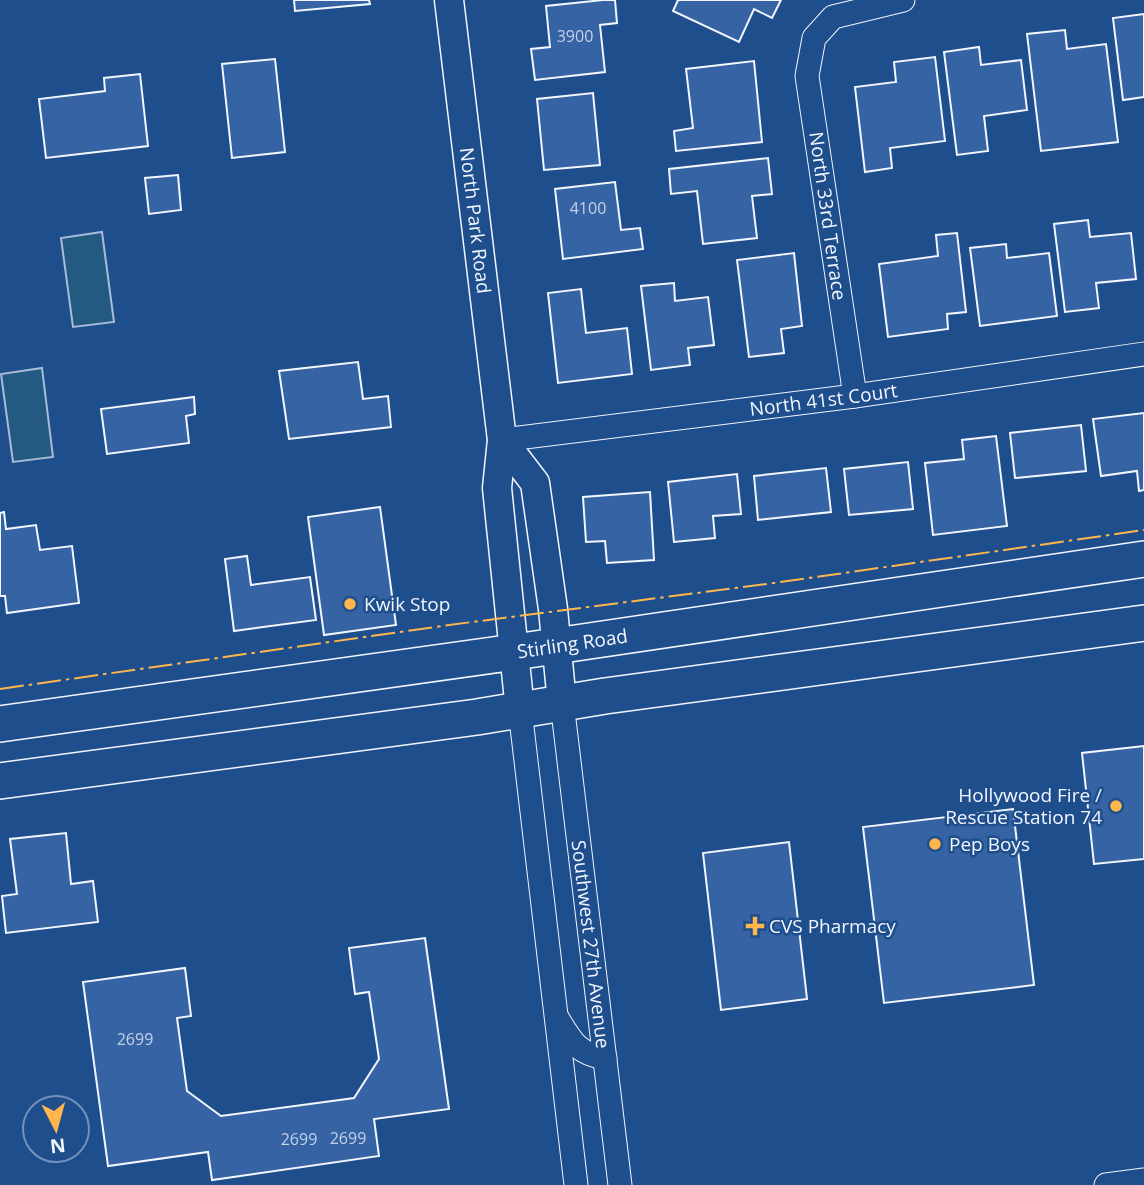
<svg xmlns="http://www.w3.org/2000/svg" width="1144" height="1185" viewBox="0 0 1144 1185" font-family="'Open Sans',sans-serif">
	<rect width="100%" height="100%" fill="#1f4e8c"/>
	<g fill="#245a82" stroke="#a8bbd7" stroke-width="2">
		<polygon points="102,232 114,322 73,327 61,238"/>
		<polygon points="42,368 53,457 13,462 1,374"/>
	</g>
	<g fill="#3563a3" stroke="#f2f6ff" stroke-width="2">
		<polygon points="294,0 369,0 370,4 295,11"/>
		<polygon points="603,0 615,0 617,23 600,25 605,72 535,80 531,49 550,47 546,6"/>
		<polygon points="678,0 781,0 772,18 754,9 739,42 673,11"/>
		<polygon points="1144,14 1144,97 1123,100 1113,18"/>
		<polygon points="1065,30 1067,49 1106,44 1118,142 1041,151 1027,34"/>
		<polygon points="979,47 981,65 1021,60 1027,110 984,116 988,151 957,155 944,52"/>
		<polygon points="935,57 945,141 890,148 892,168 865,172 855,87 896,82 894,62"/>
		<polygon points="275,59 285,152 232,158 222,64"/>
		<polygon points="754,61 762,142 676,151 674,131 693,128 686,69"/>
		<polygon points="140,74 148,146 46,158 39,99 105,91 104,78"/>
		<polygon points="593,93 600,165 544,170 537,99"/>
		<polygon points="768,158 772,194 752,196 757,238 703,244 697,191 671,194 669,169"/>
		<polygon points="178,175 181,210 149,214 145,178"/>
		<polygon points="615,182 621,230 640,228 643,249 563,259 555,189"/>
		<polygon points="1088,220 1090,237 1131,233 1136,279 1096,283 1099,308 1065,312 1054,224"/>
		<polygon points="957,233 966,312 947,314 948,329 888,337 879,264 938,256 936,235"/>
		<polygon points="1006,244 1007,258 1049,253 1057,316 980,326 970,248"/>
		<polygon points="794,253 802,326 781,329 784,353 749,357 737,260"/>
		<polygon points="674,283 675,301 708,297 714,345 688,348 690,365 651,370 641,286"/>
		<polygon points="581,289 586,333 627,328 632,374 558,383 548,293"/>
		<polygon points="358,362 363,399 388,396 391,427 289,439 279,371"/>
		<polygon points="194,397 195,414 186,416 189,443 107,454 101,409"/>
		<polygon points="1144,413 1144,490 1139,491 1137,471 1101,476 1093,419"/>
		<polygon points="1081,425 1086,471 1015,478 1010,433"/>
		<polygon points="996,436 1007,526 933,535 925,463 964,459 962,440"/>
		<polygon points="908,462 913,509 849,515 844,469"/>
		<polygon points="826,468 831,512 758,520 754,476"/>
		<polygon points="737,474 741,514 713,516 715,538 674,542 668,482"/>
		<polygon points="650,492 654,560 607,563 605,541 586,542 583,497"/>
		<polygon points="380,507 396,625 324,635 308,517"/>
		<polygon points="4,512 6,529 36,525 40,550 72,546 79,603 7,613 5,596 0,596 0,513"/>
		<polygon points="247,556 251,585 310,577 316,620 234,631 225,559"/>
		<polygon points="1144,746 1144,859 1094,864 1082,753"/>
		<polygon points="1013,809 1034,985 884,1003 863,827"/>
		<polygon points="66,833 71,884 93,881 98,922 6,933 2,896 17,894 10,839"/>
		<polygon points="789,842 807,999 721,1010 703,853"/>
		<polygon points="425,938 449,1109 374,1119 379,1156 212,1180 208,1152 108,1166 83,982 185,968 191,1016 177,1018 187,1091 221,1116 354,1098 379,1059 369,992 355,994 349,948"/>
	</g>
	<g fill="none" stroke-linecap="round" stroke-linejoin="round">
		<g stroke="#f2f6ff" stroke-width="25">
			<g id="minor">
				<polyline points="855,396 807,76 814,38 833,17 903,0"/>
				<path id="s1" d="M502,440l353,-44 289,-42"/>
				<path id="s2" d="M562,703l58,482"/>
				<polyline points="520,710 576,1185"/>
				<path d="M558,1019c14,23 19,34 47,39"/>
				<polyline points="1106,1185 1144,1180"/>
			</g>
		</g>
		<g stroke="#f2f6ff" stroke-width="31">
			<g id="tertiary">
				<path id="s3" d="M449,0l53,440 -5,48 23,222"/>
				<polyline points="502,440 535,483 553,609 562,703"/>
			</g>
		</g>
		<g stroke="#f2f6ff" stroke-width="38">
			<g id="primary">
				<path id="s4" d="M0,724l515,-72 629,-93"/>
				<polyline points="0,781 477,717 605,696 1144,623"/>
			</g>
		</g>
		<use href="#minor" stroke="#1f4e8c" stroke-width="23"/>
		<use href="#tertiary" stroke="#1f4e8c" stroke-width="28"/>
		<use href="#primary" stroke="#1f4e8c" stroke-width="35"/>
		<polyline stroke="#ffb74d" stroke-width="2" stroke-dasharray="24 5 3.5 5" stroke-linecap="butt" points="0,689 449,625 774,583 1144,530"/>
	</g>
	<g fill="#ffb74d" stroke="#1f4e8c" stroke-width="2.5">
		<circle cx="350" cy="604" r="7"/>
		<circle cx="1116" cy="806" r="7"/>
		<circle cx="935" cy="844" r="7"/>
		<path d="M751.5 915.5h7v7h7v7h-7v7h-7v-7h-7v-7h7z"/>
	</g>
	<g text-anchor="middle" stroke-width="5" stroke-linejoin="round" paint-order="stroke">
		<g font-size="16" fill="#c3d1e8">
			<text x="575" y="42">3900</text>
			<text x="588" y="214">4100</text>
			<text x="135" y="1045">2699</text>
			<text x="348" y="1144">2699</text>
			<text x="299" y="1145">2699</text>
		</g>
		<g font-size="19" fill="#f2f6ff" stroke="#1f4e8c">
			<text transform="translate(828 216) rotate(82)" y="7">North 33rd Terrace</text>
			<text dy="7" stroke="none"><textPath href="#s3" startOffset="222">North Park Road</textPath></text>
			<text dy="7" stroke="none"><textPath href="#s1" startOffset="324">North 41st Court</textPath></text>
			<text dy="7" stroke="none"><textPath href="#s4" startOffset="578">Stirling Road</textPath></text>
			<text dy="7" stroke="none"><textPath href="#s2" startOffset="243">Southwest 27th Avenue</textPath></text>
		</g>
		<g font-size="19" fill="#f2f6ff" stroke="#1f4e8c" text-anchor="start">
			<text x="364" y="611">Kwik Stop</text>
			<text x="1102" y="802" text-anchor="end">Hollywood Fire /<tspan x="1102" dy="22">Rescue Station 74</tspan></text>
			<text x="949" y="851">Pep Boys</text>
			<text x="769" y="933">CVS Pharmacy</text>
		</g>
	</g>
	<g transform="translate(56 1129) rotate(174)"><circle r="33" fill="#1f4e8c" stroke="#7391ba" stroke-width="2"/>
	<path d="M0-5L12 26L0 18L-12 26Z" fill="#ffb74d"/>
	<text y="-10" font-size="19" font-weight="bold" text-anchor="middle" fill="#f2f6ff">N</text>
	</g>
</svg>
